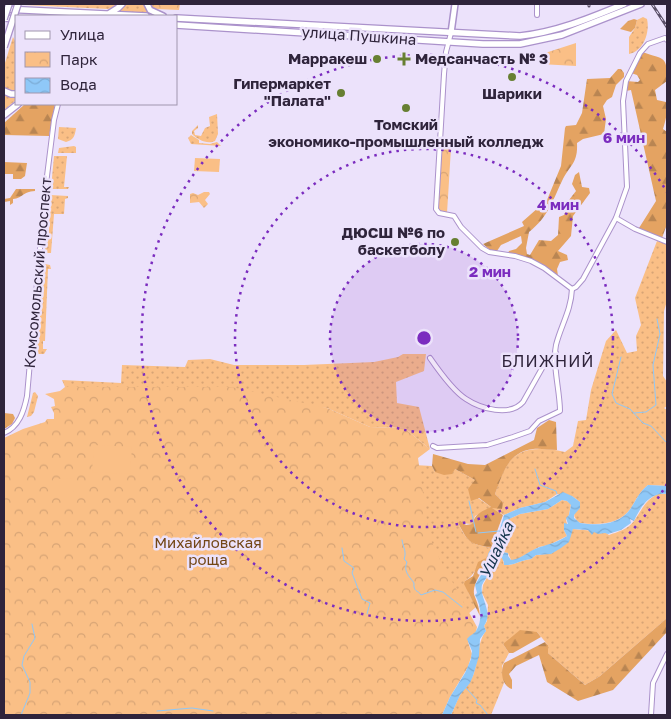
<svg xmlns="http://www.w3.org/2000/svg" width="671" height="719" viewBox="0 0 671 719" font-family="'Golos Text',sans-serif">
	<defs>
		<pattern id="grass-dots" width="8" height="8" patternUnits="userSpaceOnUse" patternTransform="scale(1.25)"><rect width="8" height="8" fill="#fabf86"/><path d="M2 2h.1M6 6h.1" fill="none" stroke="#d7a475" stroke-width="1.8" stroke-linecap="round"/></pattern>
		<pattern id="forest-firs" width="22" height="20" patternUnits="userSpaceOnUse" patternTransform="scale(1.25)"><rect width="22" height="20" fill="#e4a362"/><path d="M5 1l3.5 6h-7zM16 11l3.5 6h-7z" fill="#b98552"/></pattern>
		<pattern id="park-crowns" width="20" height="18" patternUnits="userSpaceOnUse" patternTransform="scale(1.25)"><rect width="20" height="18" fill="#fabf86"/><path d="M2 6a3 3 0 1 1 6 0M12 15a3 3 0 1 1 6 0" fill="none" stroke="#d7a475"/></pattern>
		<pattern id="water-waves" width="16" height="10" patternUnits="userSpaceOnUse" patternTransform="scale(1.25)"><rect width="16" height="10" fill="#8fc8f8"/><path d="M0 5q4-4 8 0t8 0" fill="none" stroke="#7cacd6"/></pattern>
	</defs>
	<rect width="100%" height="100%" fill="#ece2fb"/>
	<g fill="url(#grass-dots)">
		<polygon points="25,4 117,4 112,8 108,9 24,5"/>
		<polygon points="125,4 145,4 145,8 151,14 117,12 122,9"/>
		<path d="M643,17l4,2c3,13 -3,32 -18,35v-17l6,-9 2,-8z"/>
		<polygon points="13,37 16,43 16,91 7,89 4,86 4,66"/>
		<polygon points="4,94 16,97 16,100 4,110"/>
		<path d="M217,114l1,20 -3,7c-8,4 -18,-2 -23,-7v-3l6,-6v3l-4,3 1,4 6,1 4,-8 5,-2 -1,-9z"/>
		<path d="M59,127l17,1c-1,7 -2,12 -10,14l-8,-3z"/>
		<polygon points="191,135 199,140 199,143 210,144 217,142 221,146 191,144 188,138"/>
		<polygon points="74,146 76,147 76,153 58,153 59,148"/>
		<polygon points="54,156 67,156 64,187 69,187 68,189 51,189"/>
		<polygon points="50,195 68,196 68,198 65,199 64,214 54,214 51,253 45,253 46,235 49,231"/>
		<path d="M657,241l10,3v57l-3,10 -1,65 4,6v24l-3,2 3,2v76l-19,-1c-8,6 -12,15 -17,23 -11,17 -33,17 -51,15 -10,-8 -5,-11 0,-21l-8,-6 -15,-2 -12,8 -25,6 -16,7 -13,-7 -16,8 -3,8 -14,-1c9,19 13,21 33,25l-3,9c-14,8 -10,16 -23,24l4,13 7,13 -9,8 -264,100 211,-250 18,1 3,6 20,-3 20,11 3,18 13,9 12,-5 -8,-8c9,-26 15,-46 47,-45 8,0 15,1 23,3l8,-6 5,-25 8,-1 5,-30 15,-49 10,-11 11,23 10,-2 -1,-15 5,-11 -6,-27z"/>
		<polygon points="45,264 50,265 51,269 48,269 45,341 43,341 43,349 47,349 44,354 37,354 43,265"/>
		<polygon points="403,354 426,354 424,371 396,382 397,403 419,407 430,449 404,428 370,427 327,408 65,387 62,380 121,383 122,365 185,367 188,360 210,359 234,365 304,365 374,362 398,357"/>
		<polygon points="35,392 38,396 34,412 31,416 27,417 33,393"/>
		<path d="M658,494h9v124l-67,58 -15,9 -37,-32v-8l-11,-13 -34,12 6,9 -7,13 2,17 -13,32h-40c3,-6 5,-12 8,-18 4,-9 12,-14 15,-24 4,-12 4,-33 12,-42l-2,-5 3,-5 1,-16 -6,-12 1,-8 10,-19 3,-8 4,-3 3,4 1,6c9,1 17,-5 27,-6l5,-4c21,0 26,-9 37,-26l32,3 4,3c9,-3 19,-6 25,-14 8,-11 11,-21 24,-27z"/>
		<polygon points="562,500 567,501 571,504 569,515 566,520 567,524 564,530 567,536 549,545 539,547 516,560 511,560 508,553 501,552 500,545 507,520 520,514 548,509"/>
	</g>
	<g fill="url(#forest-firs)">
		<polygon points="634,19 637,20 635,28 631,32 620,29 628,21"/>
		<path d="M642,52c23,8 25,3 25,29l-12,9 2,10 9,2c2,10 0,17 -3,27l4,3v92l-5,14 -23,-10 17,-27 -25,-111 -5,1v-10l12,1 2,-2 -3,-5 -6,-2z"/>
		<path d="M618,69h3l3,4v4l-8,8 -4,12 -5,3 -4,6 3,13 -2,15 -21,5 -6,4c1,21 -7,21 -15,38 -10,21 -14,36 -33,51l-3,16 1,6 3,1 9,-15 12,1 7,-6 1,-18 5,-2 6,-12 -1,-3 7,-9 -4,-7 3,-9 4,-3 3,15 7,1 1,5 -17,23 -2,20 -13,15 9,4 1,5 -8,2 -3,7 1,7 -26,-17 -24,-6 1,-2 7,-2 6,-6 -1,-7 -20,9 -4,6 -7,-1 -7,-6 41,-18 -2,-4 25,-22 14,-34 4,-38 1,-2 10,-1 6,-12 5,-34 23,-1z"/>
		<polygon points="25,104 55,104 49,136 4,135 4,123"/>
		<polygon points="4,162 27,163 25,176 21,179 13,179 13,174 4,174"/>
		<path d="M16,189h19v2c-13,1 -12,7 -22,8v4l-3,2v-4l-6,1v-3l6,-1z"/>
		<polygon points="4,413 13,414 15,418 12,424 4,429"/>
		<path d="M549,420l7,2 1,28c-8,0 -17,-2 -24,-1 -25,3 -30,24 -38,45l8,8 -1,7 -10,-1 11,7 -12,33c-23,-5 -22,-5 -33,-25l2,-2 6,4 6,-1c4,-11 9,-12 19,-17l-12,-9 -8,3 -3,-12 7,-9 -20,-11 -3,5 -8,1 -9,-3 -3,-6 1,-12 35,10 17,1 49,-25 3,-12z"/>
		<path d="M488,557l1,2c-5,10 -19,27 -14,38 3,8 4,10 5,19l-16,-32 1,-3 8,-5 5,-14z"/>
		<path d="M667,618v14l-54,58 -35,11 -31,-19 -8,-27 -23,11 -7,8 3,6v9c-10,-3 -12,-17 -8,-26l41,-21 3,3v8l37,32 15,-9z"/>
		<polygon points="520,630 537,632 541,637 513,653 509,653 503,644"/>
	</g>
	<g fill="url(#park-crowns)">
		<polygon points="151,4 180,4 179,10 156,9 152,7"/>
		<polygon points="576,43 576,66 540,64 542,54"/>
		<polygon points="443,147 451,148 447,213 438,210 437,207 441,148"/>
		<polygon points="204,192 209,192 210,194 205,200 208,204 204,208 199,202 190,203 190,194 193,193 198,195"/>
		<polygon points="65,387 231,387 327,408 370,427 404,428 430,449 418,458 429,536 436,552 477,627 476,632 468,642 472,654 468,667 450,697 442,715 4,715 4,438 23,429 45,422 47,419 54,419 54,413 51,407 55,406 54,399 45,394 60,391"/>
	</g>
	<g fill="#fabf86">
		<polygon points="195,158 220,159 219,172 194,171"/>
		<polygon points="94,445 132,447 130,474 92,472"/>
		<polygon points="73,478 73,496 53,496 53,479"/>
	</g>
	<path fill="url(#water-waves)" fill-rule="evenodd" d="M648,485l19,1v8c-17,-2 -26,12 -33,27l-4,-2 1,4 -10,7 -13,4 -3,-1 -7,1 -4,-2 -2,3 -4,-5 -15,-1 -4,13 -8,6 -10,6 -15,1 -5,4c-10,1 -18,7 -27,6v-3l-4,-7c-6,5 -6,11 -9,17 -3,4 -7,8 -9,13 -3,13 12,26 2,41l2,5 -6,8 -1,17 -6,20 -3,7 -10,12 -9,20h-9l8,-18 15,-24 6,-14 1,-8 -5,-12c3,-4 7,-5 9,-8 7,-11 5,-26 -1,-36l2,-2 -2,-8 9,-15 2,-7 -1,-1 2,-2c1,-8 2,-9 8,-14l9,-31 16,-7 25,-6 18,-10 9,4 8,6v6l-6,7v3l6,5c18,3 40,2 51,-15 5,-8 9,-17 17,-23zM562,500l5,1 4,4 -2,10 -3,3 2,6 -4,-1v7l3,6c-9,6 -17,8 -27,11 -11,3 -18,12 -29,13l-3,-4v-3l-7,-1 -1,-7 7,-25 13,-6 28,-5z"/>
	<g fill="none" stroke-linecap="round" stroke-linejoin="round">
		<g stroke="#8fc8f8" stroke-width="1">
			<polyline points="621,357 612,394 616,403 630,409 643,423 651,426 667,443"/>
			<polyline points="634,413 646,412 656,405 653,365 660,334 657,319"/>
			<polyline points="535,469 540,485 556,491 557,494"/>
			<polyline points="469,501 476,532"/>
			<polyline points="478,533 499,531"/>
			<path d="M402,540c1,7 5,12 2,19l3,3c-4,9 2,14 7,21 -1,9 4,7 7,12l14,-5 8,2 19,15"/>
			<polyline points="342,548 344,561 354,568 352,573 354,578 362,599 370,603 367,614"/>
			<polyline points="466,688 477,700 476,703 480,705 488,715"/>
			<polyline points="157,711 192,708 213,711"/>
			<polyline points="21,715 30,693 30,682 22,665 24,656 35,638 32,624"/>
		</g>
		<g stroke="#ab92cb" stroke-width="6">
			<g id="street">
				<polyline points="537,4 537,15"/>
				<polyline points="451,33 446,52 444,74 436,209 439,213 454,216 461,227 482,248 489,252 515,256 531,261 544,268 572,289"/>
				<polyline points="616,218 635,229 667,242"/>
				<polyline points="572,289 576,287 583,279 616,218 627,187 623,101 626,81 640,53 648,44 665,38 667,40"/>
				<path d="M430,358c9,13 23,33 36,41 15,10 44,18 57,3l22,-39 11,-10"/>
				<path d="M4,433c15,-6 20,-22 23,-37l18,-204 9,-72 4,-16"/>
				<path d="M433,446l4,2 50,-3 26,-8 17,-6 9,-10 21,-10c0,-20 -8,-47 -4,-66 5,-20 15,-34 16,-56"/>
				<polyline points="651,715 653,683 667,654"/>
			</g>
		</g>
		<g stroke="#ab92cb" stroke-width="8">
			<g id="secondary">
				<polyline points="147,4 150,10 163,16"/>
				<polyline points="451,33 455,4"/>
			</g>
		</g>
		<g stroke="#ab92cb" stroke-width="8">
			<g id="primary">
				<polyline points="4,9 146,16"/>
				<polyline points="110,13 118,8 122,4"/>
				<polyline points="4,18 16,19"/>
				<path d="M176,18l344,18c37,-4 70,-18 104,-32"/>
				<polyline points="176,25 483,44 520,44 562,35 641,4"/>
				<polyline points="4,91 11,94 16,94"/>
				<polyline points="4,115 18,104"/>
			</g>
		</g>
		<use href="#street" stroke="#fff" stroke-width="4"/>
		<use href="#secondary" stroke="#fff" stroke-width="5"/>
		<use href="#primary" stroke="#fff" stroke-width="5.5"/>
		<g stroke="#5a4f67" stroke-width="3">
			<g id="rail">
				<polyline points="589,4 589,6"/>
				<polyline points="652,4 667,27"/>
			</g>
		</g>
		<use href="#rail" stroke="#ece2fb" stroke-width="1" stroke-dasharray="4" stroke-linecap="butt"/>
		<g stroke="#ab92cb" stroke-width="8" stroke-linecap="butt">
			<g id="primary-bridge">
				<polyline points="4,19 9,4"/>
				<polyline points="4,47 18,4"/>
			</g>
		</g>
		<use href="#primary-bridge" stroke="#fff" stroke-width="5.5"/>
	</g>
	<circle cx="424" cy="338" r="94" fill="#7b2cbf" fill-opacity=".12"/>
	<g fill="none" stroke="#7b2cbf" stroke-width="2.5" stroke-dasharray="2.5 5">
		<circle cx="424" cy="338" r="94"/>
		<circle cx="424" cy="338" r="189"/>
		<path d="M667 484A283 283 0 1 1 667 192"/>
	</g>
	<g fill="#677f32" stroke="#ece2fb" stroke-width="2">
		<circle cx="377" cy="59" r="5"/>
		<path d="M401.5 51.5h5v5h5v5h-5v5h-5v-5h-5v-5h5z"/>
		<circle cx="512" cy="77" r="5"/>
		<circle cx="341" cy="93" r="5"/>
		<circle cx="406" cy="108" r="5"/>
		<circle cx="455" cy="242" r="5"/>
	</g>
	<g text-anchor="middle" stroke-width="5" stroke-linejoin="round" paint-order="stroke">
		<g font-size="15" fill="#2f243b" stroke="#ece2fb">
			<text transform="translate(359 36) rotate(4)" y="5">улица Пушкина</text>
			<text transform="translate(38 273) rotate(-85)" y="5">Комсомольский проспект</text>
		</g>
		<g font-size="15" font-weight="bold" fill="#2f243b" stroke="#ece2fb" text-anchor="end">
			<text x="367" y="64">Марракеш</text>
			<text x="415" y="64" text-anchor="start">Медсанчасть № 3</text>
			<text x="331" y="89">Гипермаркет<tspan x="331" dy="17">"Палата"</tspan></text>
			<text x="512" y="99" text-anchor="middle">Шарики</text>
			<text x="406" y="130" text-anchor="middle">Томский<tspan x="406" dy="17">экономико-промышленный колледж</tspan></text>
			<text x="445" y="238">ДЮСШ №6 по<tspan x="445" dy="17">баскетболу</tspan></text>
		</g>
		<g font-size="15" fill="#724616" stroke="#ece2fb">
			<text x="208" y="548">Михайловская<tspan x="208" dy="17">роща</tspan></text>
		</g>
		<g font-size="16" letter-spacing="1" fill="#2f243b" stroke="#ece2fb">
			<text x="548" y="367">БЛИЖНИЙ</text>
		</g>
		<g font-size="16" font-style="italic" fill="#15354d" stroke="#ece2fb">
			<text transform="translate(496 550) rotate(-65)" y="6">Ушайка</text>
		</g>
	</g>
	<circle cx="424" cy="338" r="8" fill="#7b2cbf" stroke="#ece2fb" stroke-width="2.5"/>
	<g font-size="15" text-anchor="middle" font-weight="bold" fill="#7b2cbf" stroke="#ece2fb" stroke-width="5" stroke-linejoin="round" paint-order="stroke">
		<text x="624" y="143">6 мин</text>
		<text x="558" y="210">4 мин</text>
		<text x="490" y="277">2 мин</text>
	</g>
	<rect width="671" height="719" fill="none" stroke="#2f243b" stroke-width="10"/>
	<rect x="15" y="15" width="162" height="90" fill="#ece2fb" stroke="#a096ae"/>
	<rect x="25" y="31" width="25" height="8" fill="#ffffff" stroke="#a096ae"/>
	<text x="60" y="40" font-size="15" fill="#2f243b">Улица</text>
	<rect x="25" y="52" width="25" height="15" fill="url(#park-crowns)" stroke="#a096ae"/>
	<text x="60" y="65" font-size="15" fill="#2f243b">Парк</text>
	<rect x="25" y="78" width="25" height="15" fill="url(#water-waves)" stroke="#a096ae"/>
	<text x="60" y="90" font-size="15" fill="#2f243b">Вода</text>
</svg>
